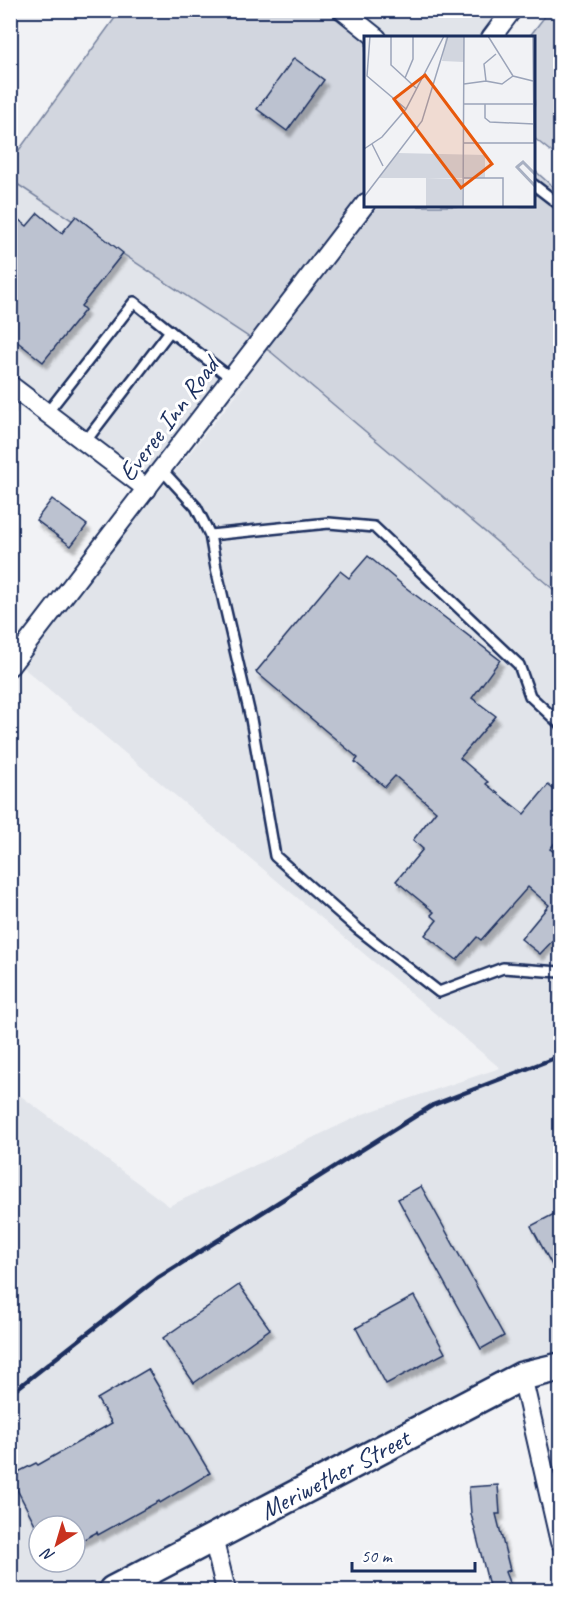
<svg xmlns="http://www.w3.org/2000/svg" width="571" height="1601" viewBox="0 0 571 1601" font-family="Caveat,sans-serif">
	<defs>
		<filter id="shadow"><feDropShadow dx="3.5" dy="6" stdDeviation="1.5" flood-color="#0004"/></filter>
	</defs>
	<rect width="100%" height="100%" fill="#f1f2f5"/>
	<filter id="ink" filterUnits="userSpaceOnUse"><feTurbulence type="fractalNoise" baseFrequency=".0167" numOctaves="2"/><feDisplacementMap in="SourceGraphic" scale="12" xChannelSelector="R" yChannelSelector="G"/><feConvolveMatrix kernelMatrix="1 2 1 2 8 2 1 2 1" color-interpolation-filters="sRGB"/></filter>
	<g filter="url(#ink)">
		<g fill="#e1e4ea" fill-rule="evenodd">
			<polygon points="333,11 515,11 495,38 367,37"/>
			<path d="M11,180l260,172 289,243v775l-440,220h-109l-1,-502 159,118 194,-92 137,-46 -480,-403 232,-290 -102,118 -122,-95 -17,23zM39,1526h36v36h-36z"/>
		</g>
		<g fill="#d2d6df" stroke="#76829e" stroke-width="1.5">
			<polygon points="120,11 333,11 367,37 366,38 366,206 534,206 534,170 560,193 560,595 271,352 11,180 11,161"/>
			<polygon points="549,11 560,11 560,159 534,138 534,38 529,37"/>
		</g>
		<g fill="#bcc2d0" stroke="#1b2f5e" stroke-width="1.5" filter="url(#shadow)">
			<polygon points="294,58 324,80 287,131 257,109"/>
			<polygon points="10,213 27,226 38,213 62,233 76,216 123,253 81,306 85,310 43,362 10,336"/>
			<polygon points="52,499 87,525 71,546 36,520"/>
			<polygon points="368,556 405,587 500,660 472,698 496,716 460,758 488,782 486,784 524,814 548,785 561,795 561,835 550,849 561,857 561,932 540,954 521,939 549,905 528,887 481,940 477,937 457,960 425,935 437,920 431,915 434,912 396,881 423,849 413,840 436,811 395,776 385,787 355,762 358,758 256,672 340,571 349,578"/>
			<polygon points="421,1186 504,1336 481,1349 398,1199"/>
			<polygon points="556,1213 561,1222 561,1282 531,1226"/>
			<polygon points="239,1285 270,1329 194,1383 163,1338"/>
			<polygon points="414,1296 445,1353 386,1384 356,1328"/>
			<polygon points="148,1369 210,1473 160,1503 159,1501 98,1535 97,1532 75,1544 75,1526 36,1526 10,1476 36,1463 38,1465 112,1423 97,1399"/>
			<polygon points="498,1485 500,1514 496,1514 510,1570 505,1572 512,1590 490,1590 471,1514 469,1487"/>
		</g>
		<g fill="none" stroke-linecap="round" stroke-linejoin="round">
			<g stroke="#1b2f5e" stroke-width="14">
				<g id="lane">
					<polyline points="534,185 560,205"/>
					<polyline points="47,413 134,302 170,331"/>
					<polyline points="85,442 170,331 231,378"/>
					<polyline points="162,470 196,507 210,535 216,568 251,719 275,856 358,929 439,992 503,968 560,972"/>
					<polyline points="210,535 329,523 374,527 519,665 530,696 560,724"/>
				</g>
			</g>
			<g stroke="#1b2f5e" stroke-width="22">
				<g id="street">
					<polyline points="342,10 377,38"/>
					<polyline points="491,38 512,10"/>
					<polyline points="10,385 147,489"/>
					<polyline points="10,666 366,203"/>
					<polyline points="522,1376 560,1542"/>
					<polyline points="213,1538 226,1590"/>
				</g>
			</g>
			<g stroke="#1b2f5e" stroke-width="32">
				<g id="secondary">
					<path id="s1" d="M113,1590l409,-214 38,-9"/>
				</g>
			</g>
			<use href="#lane" stroke="#fff" stroke-width="9"/>
			<use href="#street" stroke="#fff" stroke-width="18"/>
			<use href="#secondary" stroke="#fff" stroke-width="27"/>
			<polyline stroke="#1b2f5e" stroke-width="4.5" points="10,1394 158,1278 433,1105 560,1056"/>
		</g>
	</g>
	<g text-anchor="middle" stroke-width="6" stroke-linejoin="round" paint-order="stroke">
		<g font-size="26" fill="#1b2f5e" stroke="#fff">
			<text transform="translate(168 419) rotate(-53)" y="9">Everee Inn Road</text>
			<text dy="9" stroke="none"><textPath href="#s1" startOffset="250">Meriwether Street</textPath></text>
		</g>
	</g>
	<g transform="translate(364 36)">
		<rect width="171" height="171" fill="#f1f2f5"/>
		<path d="M82,0h18v26l-22,-1zM34,117l87,2v23h-106zM62,142l36,1v28h-36z" fill="#d2d6df"/>
		<path fill="none" stroke="#a8b0c2" stroke-width="3" d="M152,130l19,20M153,131l6,-5 12,12"/>
		<path fill="none" stroke="#9ba4b9" stroke-width="1.5" d="M6,0l-3,40 39,33M27,0v29l25,23M124,0l25,40 20,5M169,0l1,107M132,18l-12,10 2,17 16,3 11,-8M41,42l8,-19v-23M100,48l22,-3M100,68h69M121,68v14l5,4 44,2M100,107h71M8,108l11,22M0,113l18,-12 24,-28 38,-73M100,142h39v29M0,161l58,-76 26,-85M99,171l1,-171"/>
		<path fill="#e8590c" fill-opacity="0.15" stroke="#e8590c" stroke-width="3" d="M61,39l67,89 -31,24 -67,-89z"/>
		<rect width="171" height="171" fill="none" stroke="#1b2f5e" stroke-width="3"/>
	</g>
	<rect width="571" height="1601" fill="none" stroke="#fff" stroke-width="36"/>
	<rect x="18" y="18" width="535" height="1565" fill="none" stroke="#1b2f5e" stroke-width="2" filter="url(#ink)"/>
	<g transform="translate(57 1544) rotate(217)"><circle r="28" fill="#ffffff" stroke="#a4acbf" stroke-width="1.5"/>
	<path d="M0-4.5L10 22L0 15L-10 22Z" fill="#c8321e"/>
	<text y="-9" font-size="16" font-weight="bold" text-anchor="middle" fill="#1b2f5e">N</text>
	</g>
	<path d="M352 1562v9h123v-9" fill="none" stroke="#1b2f5e" stroke-width="3"/>
	<text x="361" y="1562" font-size="18" fill="#1b2f5e" stroke="#ffffff" stroke-width="4.5" paint-order="stroke">50 m</text>
</svg>
